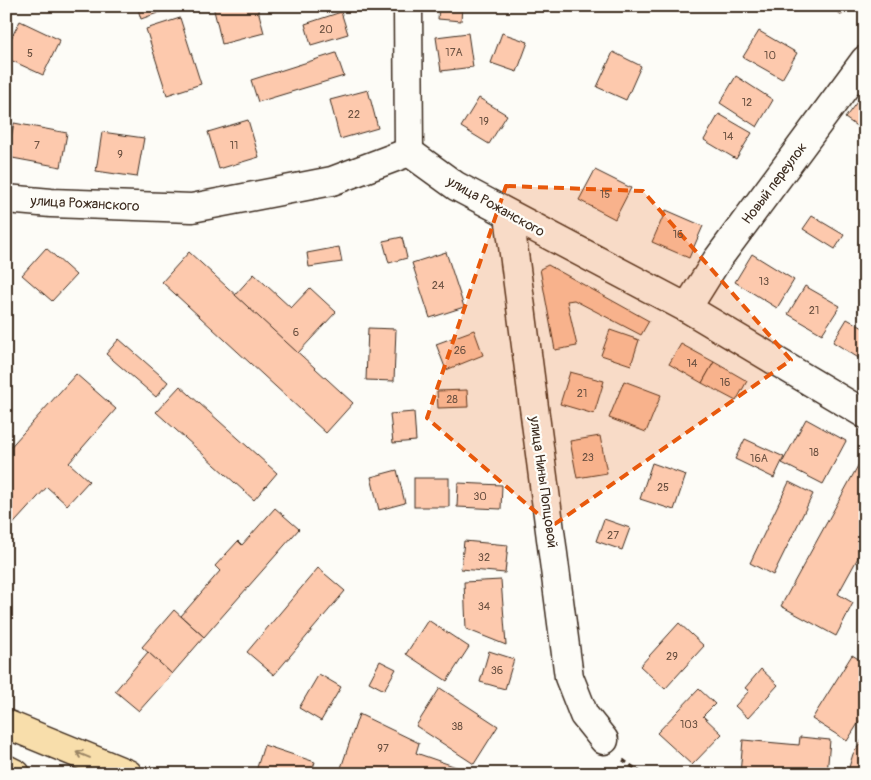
<svg xmlns="http://www.w3.org/2000/svg" width="871" height="780" viewBox="0 0 871 780" font-family="Pangolin,sans-serif">
	<rect width="100%" height="100%" fill="#fdfcf7"/>
	<filter id="ink" filterUnits="userSpaceOnUse"><feTurbulence type="fractalNoise" baseFrequency=".02" numOctaves="2"/><feDisplacementMap in="SourceGraphic" scale="10" xChannelSelector="R" yChannelSelector="G"/><feConvolveMatrix kernelMatrix="1 2 1 2 8 2 1 2 1" color-interpolation-filters="sRGB"/></filter>
	<g filter="url(#ink)">
		<g fill="#fdc9ad" stroke="#3b2a1e">
			<polygon points="137,6 177,6 141,19"/>
			<polygon points="213,6 257,6 264,33 222,44"/>
			<polygon points="439,6 462,6 461,21 438,19"/>
			<polygon points="828,6 848,6 842,15"/>
			<polygon points="341,12 348,34 311,45 305,24"/>
			<polygon points="180,18 201,84 167,95 146,29"/>
			<polygon points="20,21 60,40 43,75 6,58 6,48"/>
			<polygon points="759,31 797,53 782,79 743,57"/>
			<polygon points="468,33 473,67 441,71 436,37"/>
			<polygon points="502,33 528,42 517,72 491,63"/>
			<polygon points="613,52 641,66 626,100 597,87"/>
			<polygon points="336,53 344,76 258,102 251,80"/>
			<polygon points="736,76 773,100 757,127 720,103"/>
			<polygon points="368,90 378,128 340,139 330,100"/>
			<polygon points="865,91 865,132 845,118"/>
			<polygon points="479,98 507,115 489,144 461,127"/>
			<polygon points="719,114 752,133 736,159 704,140"/>
			<polygon points="248,120 259,157 219,169 208,132"/>
			<polygon points="14,123 67,133 61,167 7,157"/>
			<polygon points="102,132 144,138 137,177 96,171"/>
			<polygon points="595,170 631,188 615,219 579,200"/>
			<polygon points="666,210 703,226 689,258 652,242"/>
			<polygon points="812,216 844,235 835,249 803,229"/>
			<polygon points="402,237 407,258 389,263 383,241"/>
			<polygon points="339,247 342,262 309,267 307,253"/>
			<polygon points="46,248 76,275 52,301 22,275"/>
			<polygon points="189,252 353,403 326,433 162,282"/>
			<polygon points="446,252 464,307 430,318 412,263"/>
			<polygon points="752,254 794,280 777,308 735,282"/>
			<polygon points="548,265 649,321 641,335 574,300 567,301 577,346 555,350 540,269"/>
			<polygon points="254,274 291,308 310,288 336,312 298,353 235,295"/>
			<polygon points="805,286 840,306 822,334 788,314"/>
			<polygon points="847,319 865,329 865,362 833,342"/>
			<polygon points="368,328 396,329 394,381 366,380"/>
			<polygon points="474,330 483,355 446,370 436,344"/>
			<polygon points="610,330 639,340 631,365 601,355"/>
			<polygon points="119,339 168,382 156,397 106,354"/>
			<polygon points="681,344 714,362 702,383 669,364"/>
			<polygon points="714,362 747,381 736,401 702,383"/>
			<polygon points="570,372 604,381 594,414 560,404"/>
			<polygon points="76,374 116,409 69,463 89,481 67,505 47,487 6,532 6,452"/>
			<polygon points="624,381 661,395 646,432 609,418"/>
			<polygon points="180,386 277,473 254,500 156,412"/>
			<polygon points="467,390 468,407 438,408 437,391"/>
			<polygon points="414,412 416,441 393,443 390,414"/>
			<polygon points="806,419 846,441 823,484 782,463"/>
			<polygon points="600,436 607,473 577,478 570,441"/>
			<polygon points="745,439 784,457 774,478 735,459"/>
			<polygon points="865,453 865,545 838,594 853,603 836,636 781,606"/>
			<polygon points="652,463 686,475 674,510 640,499"/>
			<polygon points="397,470 405,503 379,510 371,477"/>
			<rect x="414" y="478" width="35" height="29"/>
			<polygon points="789,482 813,494 773,575 750,563"/>
			<polygon points="458,483 502,485 501,509 457,507"/>
			<polygon points="275,508 299,529 204,637 181,616 220,571 215,566 238,541 242,545"/>
			<polygon points="604,519 630,528 622,550 596,541"/>
			<polygon points="464,541 508,545 505,573 461,569"/>
			<polygon points="318,568 345,591 274,675 247,652"/>
			<polygon points="501,580 506,645 466,629 464,582"/>
			<polygon points="174,610 204,637 172,674 142,647"/>
			<polygon points="428,620 469,647 447,681 406,654"/>
			<polygon points="679,623 704,646 665,689 640,666"/>
			<polygon points="489,651 514,659 505,689 480,682"/>
			<polygon points="148,652 172,674 139,711 115,691"/>
			<polygon points="852,655 865,663 865,722 861,719 847,741 812,719"/>
			<polygon points="380,661 396,669 384,690 369,682"/>
			<polygon points="761,669 778,685 748,718 735,706 749,691 745,688"/>
			<polygon points="319,674 341,687 321,721 299,708"/>
			<polygon points="440,688 498,726 474,764 416,726"/>
			<polygon points="699,689 715,704 703,716 722,734 692,765 657,733"/>
			<polygon points="359,714 419,743 416,753 465,770 464,774 339,774"/>
			<polygon points="865,736 865,774 847,774 853,754"/>
			<polygon points="800,737 830,740 827,774 740,774 743,740 799,745"/>
			<polygon points="264,745 315,762 311,774 255,774"/>
		</g>
		<g fill="none" stroke-linecap="round" stroke-linejoin="round">
			<g stroke="#3b2a1e" stroke-width="31">
				<g id="minor">
					<polyline points="408,6 409,152"/>
					<polyline points="409,152 456,186 687,308 865,414"/>
					<polyline points="6,199 51,203 192,208 332,181 409,152"/>
					<polyline points="509,215 569,677 584,715 604,740"/>
					<polyline points="687,308 717,260 865,60"/>
				</g>
			</g>
			<g stroke="#3b2a1e" stroke-width="31">
				<g id="major">
					<polyline points="6,724 128,774"/>
					<polyline points="6,769 16,774"/>
				</g>
			</g>
			<polyline stroke="#3b2a1e" stroke-width="3" stroke-dasharray="5 4" stroke-linecap="butt" points="623,760 643,774"/>
			<use href="#minor" stroke="#fdfcf7" stroke-width="28"/>
			<use href="#major" stroke="#f8deab" stroke-width="28"/>
		</g>
		<defs><path id="oneway-shaft" d="M-6 0H5M1.5-3L5.5 0L1.5 3" fill="none" stroke-width="1.6" stroke-linecap="round" stroke-linejoin="round" transform="scale(1.25)"/></defs>
		<use stroke="#9a8464" href="#oneway-shaft" transform="translate(83 755) rotate(-158)"/>
	</g>
	<path fill="#e8590c" fill-opacity="0.2" stroke="#e8590c" stroke-width="4" stroke-dasharray="10 6" stroke-linejoin="round" d="M506,186l137,5 148,169 -239,166 -125,-108z"/>
	<g text-anchor="middle" stroke-width="4.5" stroke-linejoin="round" paint-order="stroke">
		<g font-size="11" fill="#6c5242">
			<text x="326" y="33">20</text>
			<text x="454" y="56">17А</text>
			<text x="30" y="57">5</text>
			<text x="770" y="59">10</text>
			<text x="747" y="106">12</text>
			<text x="354" y="118">22</text>
			<text x="484" y="125">19</text>
			<text x="728" y="140">14</text>
			<text x="37" y="149">7</text>
			<text x="234" y="149">11</text>
			<text x="120" y="158">9</text>
			<text x="605" y="198">15</text>
			<text x="678" y="238">16</text>
			<text x="764" y="285">13</text>
			<text x="438" y="289">24</text>
			<text x="814" y="314">21</text>
			<text x="296" y="336">6</text>
			<text x="460" y="354">26</text>
			<text x="692" y="367">14</text>
			<text x="725" y="386">16</text>
			<text x="582" y="397">21</text>
			<text x="452" y="403">28</text>
			<text x="814" y="456">18</text>
			<text x="588" y="461">23</text>
			<text x="759" y="462">16А</text>
			<text x="663" y="491">25</text>
			<text x="480" y="500">30</text>
			<text x="613" y="539">27</text>
			<text x="484" y="561">32</text>
			<text x="484" y="610">34</text>
			<text x="672" y="660">29</text>
			<text x="497" y="674">36</text>
			<text x="689" y="728">103</text>
			<text x="457" y="730">38</text>
			<text x="383" y="752">97</text>
		</g>
		<g font-size="14" fill="#3b2a1e" stroke="#fdfcf7">
			<text transform="translate(774 183) rotate(-53)" y="5">Новый переулок</text>
			<text transform="translate(85 203) rotate(3)" y="5">улица Рожанского</text>
			<text transform="translate(496 206) rotate(29)" y="5">улица Рожанского</text>
			<text transform="translate(544 482) rotate(82)" y="5">улица Нины Попцовой</text>
		</g>
	</g>
	<rect width="871" height="780" fill="none" stroke="#fdfcf7" stroke-width="25"/>
	<rect x="12" y="12" width="846" height="755" fill="none" stroke="#3b2a1e" stroke-width="2" filter="url(#ink)"/>
</svg>
